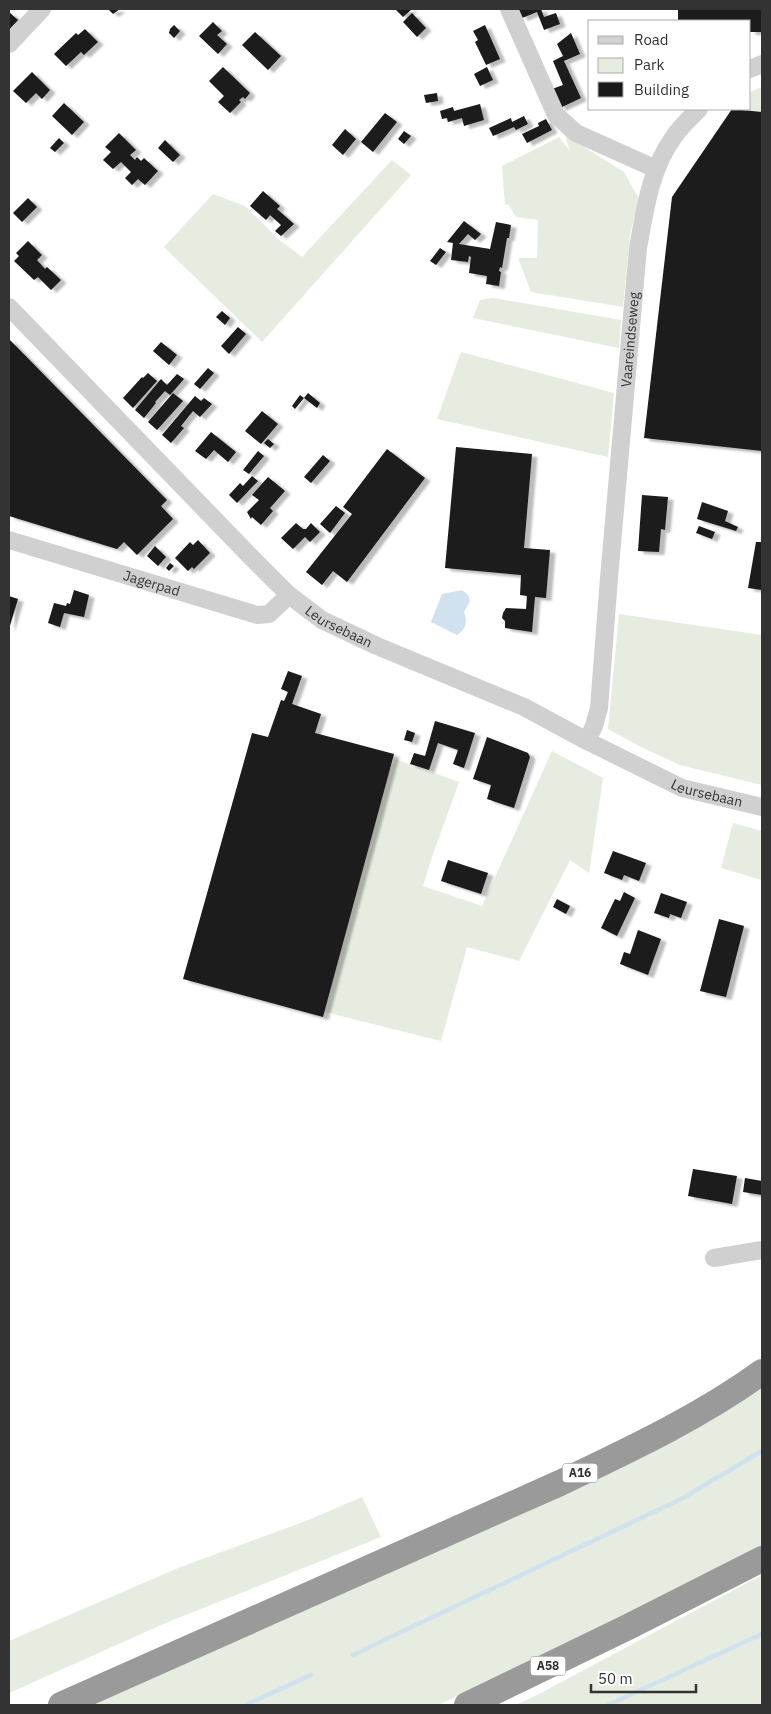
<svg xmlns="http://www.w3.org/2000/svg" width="771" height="1714" viewBox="0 0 771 1714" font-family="'IBM Plex Sans',sans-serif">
	<defs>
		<filter id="shadow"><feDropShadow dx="5.5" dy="3" stdDeviation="1" flood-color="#0004"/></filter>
	</defs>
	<rect width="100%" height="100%" fill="#fff"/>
	<g fill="#e6ecdf">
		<polygon points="762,87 762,112 733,109 750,109 750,92"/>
		<polygon points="565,135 624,172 639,199 630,234 623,307 531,292 518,258 537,258 538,220 516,217 508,204 505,205 502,166 559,137 570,151"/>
		<polygon points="392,160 411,175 262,342 164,247 213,194 245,206 278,239 302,257"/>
		<polygon points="493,298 621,320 619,348 473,318 480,300"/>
		<polygon points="461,352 614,393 608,457 437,419"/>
		<polygon points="619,614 762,635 762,785 680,765 641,747 608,729"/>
		<polygon points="552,751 603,778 589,873 570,860 519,961 467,947 441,1041 317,1010 389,772 395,759 459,782 432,857 423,886 482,906"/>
		<polygon points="733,823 762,831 762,880 721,868"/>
		<polygon points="762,1385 762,1547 583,1638 438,1705 85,1705"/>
		<polygon points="362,1497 381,1537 168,1622 9,1693 9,1641 178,1568 306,1521"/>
		<polygon points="762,1575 762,1705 516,1705 537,1695"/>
	</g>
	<path fill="#cfe2ee" d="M462,590l6,5 2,6 -6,11c4,10 2,17 -7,23l-26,-13 11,-28z"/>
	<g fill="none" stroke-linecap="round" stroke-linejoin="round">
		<g stroke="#cfe2ee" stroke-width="4.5">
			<polyline points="353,1655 681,1499 762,1451"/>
			<polyline points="246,1705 311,1675"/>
			<polyline points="608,1705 762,1634"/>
		</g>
	</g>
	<g fill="#1a1a1a" filter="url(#shadow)">
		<polygon points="108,9 120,9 113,14"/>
		<polygon points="395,9 412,9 403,17"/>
		<polygon points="518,9 541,9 544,17 556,13 560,24 544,30 537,12 522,18"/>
		<polygon points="678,9 762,9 762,32 750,32 750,21 678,21"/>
		<polygon points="9,12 18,20 9,30"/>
		<polygon points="412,13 426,28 417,37 403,22"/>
		<polygon points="213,22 222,31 217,35 227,44 218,54 199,36"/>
		<polygon points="174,25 180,31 174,38 169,33 170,29"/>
		<polygon points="485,25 500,59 486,65 475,42 478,40 473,31"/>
		<polygon points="85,29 98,42 84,55 81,52 66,66 54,54 76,33 78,35"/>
		<polygon points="255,32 281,56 268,70 242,45"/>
		<polygon points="571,33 580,54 564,61 581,98 560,108 552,89 563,85 553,61 563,56 557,44"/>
		<polygon points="223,67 250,93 245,99 243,97 239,100 241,102 230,113 218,102 224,96 209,81"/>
		<polygon points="487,67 493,80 480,86 474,74"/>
		<polygon points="32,72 50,90 42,99 36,93 26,103 13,91"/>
		<polygon points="437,93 438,101 426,103 424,95"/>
		<polygon points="64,103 84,122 72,135 52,116"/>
		<polygon points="480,104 484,120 464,126 462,118 448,122 447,118 442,119 440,111 453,107 454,111"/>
		<polygon points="732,109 762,112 762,451 644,438 672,197"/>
		<polygon points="385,113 397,122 373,152 361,142"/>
		<polygon points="524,116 528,124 516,130 514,127 493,136 489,128 511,118 512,122"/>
		<polygon points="546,119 552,130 527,143 522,134 539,126 538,123"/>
		<polygon points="345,129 356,139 343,155 332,145"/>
		<polygon points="404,131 411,136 404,144 398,139"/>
		<polygon points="119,133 136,150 130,155 135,160 137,157 141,161 144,158 158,171 145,185 138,179 132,185 125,178 131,172 121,162 113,169 103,160 111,152 105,147"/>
		<polygon points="59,138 64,143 55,152 50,148"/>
		<polygon points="165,140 180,155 173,162 158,148"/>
		<polygon points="263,191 280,206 277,209 294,224 281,236 275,231 281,225 270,215 266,220 250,206"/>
		<polygon points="28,198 37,207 22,222 13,213"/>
		<polygon points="464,221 481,234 475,240 468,234 459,244 490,249 496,222 511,225 509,238 507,238 502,268 500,267 499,271 501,272 499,286 486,284 487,276 469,273 471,257 469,256 468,262 451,260 453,243 447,242"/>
		<polygon points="28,241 42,255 37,260 45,269 47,267 61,280 51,290 38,277 34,280 14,261 19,256 16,253"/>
		<polygon points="440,248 446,252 436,265 430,261"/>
		<polygon points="222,311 230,318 225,325 216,317"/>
		<polygon points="238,327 246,334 229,354 221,346"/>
		<polygon points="9,339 167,500 161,506 173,519 137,555 124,542 117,549 9,516"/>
		<polygon points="161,342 177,355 169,365 153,351"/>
		<polygon points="208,368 214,373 200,389 194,384"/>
		<polygon points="148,373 157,381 133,408 123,398 142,377 143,378"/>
		<polygon points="177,374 184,379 170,395 165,391 155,402 156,403 144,418 135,410 161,379 167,385"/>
		<polygon points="173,393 183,401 157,430 148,422"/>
		<polygon points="308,393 320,403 317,408 304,398"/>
		<polygon points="300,395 304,398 295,409 292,406"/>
		<polygon points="195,396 201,401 204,398 212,404 200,417 193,411 181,426 184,428 171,443 162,435"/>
		<polygon points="262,411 278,424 261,444 245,431"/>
		<polygon points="211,432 236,452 228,462 214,450 206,459 195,451"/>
		<polygon points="268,439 274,444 270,448 264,443"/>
		<polygon points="456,447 532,454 524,548 550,550 546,598 535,597 532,632 505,628 505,621 502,618 503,613 506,608 526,609 527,596 520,595 521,575 445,568"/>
		<polygon points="387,449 425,478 347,582 333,571 322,585 306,572 352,514 343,507"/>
		<polygon points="258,451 264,456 249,474 243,470"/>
		<polygon points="323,455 330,461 311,483 304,477"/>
		<polygon points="252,476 258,481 237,503 229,495 240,483 243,486"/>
		<polygon points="268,477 285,491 270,508 273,511 261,525 252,517 251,519 247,512 259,500 252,495"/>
		<polygon points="642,495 668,497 665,530 661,529 659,552 638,551"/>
		<polygon points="702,502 728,511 725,521 738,527 736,531 697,519"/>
		<polygon points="336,506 345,513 330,533 320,524"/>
		<polygon points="296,523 303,529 306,529 311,523 320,532 310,542 305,537 293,549 281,538"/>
		<polygon points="699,526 715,532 712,539 696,533"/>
		<polygon points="198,540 210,553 194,569 192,567 188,571 175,558 190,542 193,545"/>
		<polygon points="756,542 762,542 762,590 748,588"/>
		<polygon points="155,546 166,557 158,566 147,556"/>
		<polygon points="170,563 174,566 169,571 166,568"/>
		<polygon points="74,590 89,595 84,617 64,613 60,627 48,623 54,603 66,606 67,603 70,604"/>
		<polygon points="9,596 18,599 9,629"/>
		<polygon points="288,671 302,676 292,704 321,714 315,733 394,754 323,1017 183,979 252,733 268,737 281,700 284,701 288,692 281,689"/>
		<polygon points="435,721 475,733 464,768 453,764 458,750 438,743 429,770 410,764 414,753 425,756"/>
		<polygon points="407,730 415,733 412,742 404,740"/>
		<polygon points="487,737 528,753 530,757 514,808 487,799 491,785 473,779"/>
		<polygon points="613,851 646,863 639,881 624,875 622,880 604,873"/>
		<polygon points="448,860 488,873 481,894 441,881"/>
		<polygon points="624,892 635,898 617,936 601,928 615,899 620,901"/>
		<polygon points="661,893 687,902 681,918 670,914 669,918 654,913"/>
		<polygon points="557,899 570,906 566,914 553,907"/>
		<polygon points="719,919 744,926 726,997 700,991"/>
		<polygon points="638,930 661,939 648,975 620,964 624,952 630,954"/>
		<polygon points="693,1169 737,1176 732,1204 688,1196"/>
		<polygon points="745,1178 762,1181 762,1195 743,1192"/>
	</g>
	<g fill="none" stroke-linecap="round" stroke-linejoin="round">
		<g stroke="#d0d0d0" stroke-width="18">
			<polyline points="509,9 556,115 576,133 656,169"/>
			<polyline points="9,44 42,9"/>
			<polyline points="750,69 762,64"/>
			<path id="s1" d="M9,307l241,249 39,39 33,25 55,26 147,61 63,34 95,47 80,19"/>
			<path id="s2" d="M9,540l248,75 12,-1 20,-19"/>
			<path id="s3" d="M587,741l7,-15 5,-18 10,-130 29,-330c7,-38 12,-78 35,-110 7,-11 17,-20 26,-29"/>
			<polyline points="714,1258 762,1250"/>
		</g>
		<g stroke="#9a9a9a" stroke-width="26">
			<path d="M61,1705l499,-222c69,-33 140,-66 202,-111"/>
			<polyline points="467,1705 628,1627 762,1559"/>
		</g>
	</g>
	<g text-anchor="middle" stroke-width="5" stroke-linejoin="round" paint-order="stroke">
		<g fill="#fff" stroke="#707070" stroke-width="1">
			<rect x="562.5" y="1463.5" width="35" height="19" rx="4"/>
			<rect x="530.5" y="1656.5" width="35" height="19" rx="4"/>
		</g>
		<g font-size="12" font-weight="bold" fill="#333">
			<text x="580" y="1477">A16</text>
			<text x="548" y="1670">A58</text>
		</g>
		<g font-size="14" fill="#333" stroke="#fff">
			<text dy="5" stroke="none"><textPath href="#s3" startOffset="405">Vaareindseweg</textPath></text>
			<text dy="5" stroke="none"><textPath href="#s2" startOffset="149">Jagerpad</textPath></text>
			<text dy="5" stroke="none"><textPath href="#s1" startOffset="461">Leursebaan</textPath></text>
			<text dy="5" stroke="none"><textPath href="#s1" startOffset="866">Leursebaan</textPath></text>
		</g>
	</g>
	<rect width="771" height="1714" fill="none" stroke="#333333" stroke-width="20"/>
	<rect x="588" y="20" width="162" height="90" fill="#ffffff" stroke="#adadad"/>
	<rect x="598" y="36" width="25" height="8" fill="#d0d0d0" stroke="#adadad"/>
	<text x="634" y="45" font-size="15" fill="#333333">Road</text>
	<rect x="598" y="58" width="25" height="15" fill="#e6ecdf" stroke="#adadad"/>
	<text x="634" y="70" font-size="15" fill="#333333">Park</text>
	<rect x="598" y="82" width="25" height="15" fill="#1a1a1a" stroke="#adadad"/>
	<text x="634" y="95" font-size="15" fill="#333333">Building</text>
	<path d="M591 1684v8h105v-8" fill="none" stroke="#333333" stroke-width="2.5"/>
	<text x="598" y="1684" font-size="15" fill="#333333" stroke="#ffffff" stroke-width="4" paint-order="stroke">50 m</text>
</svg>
